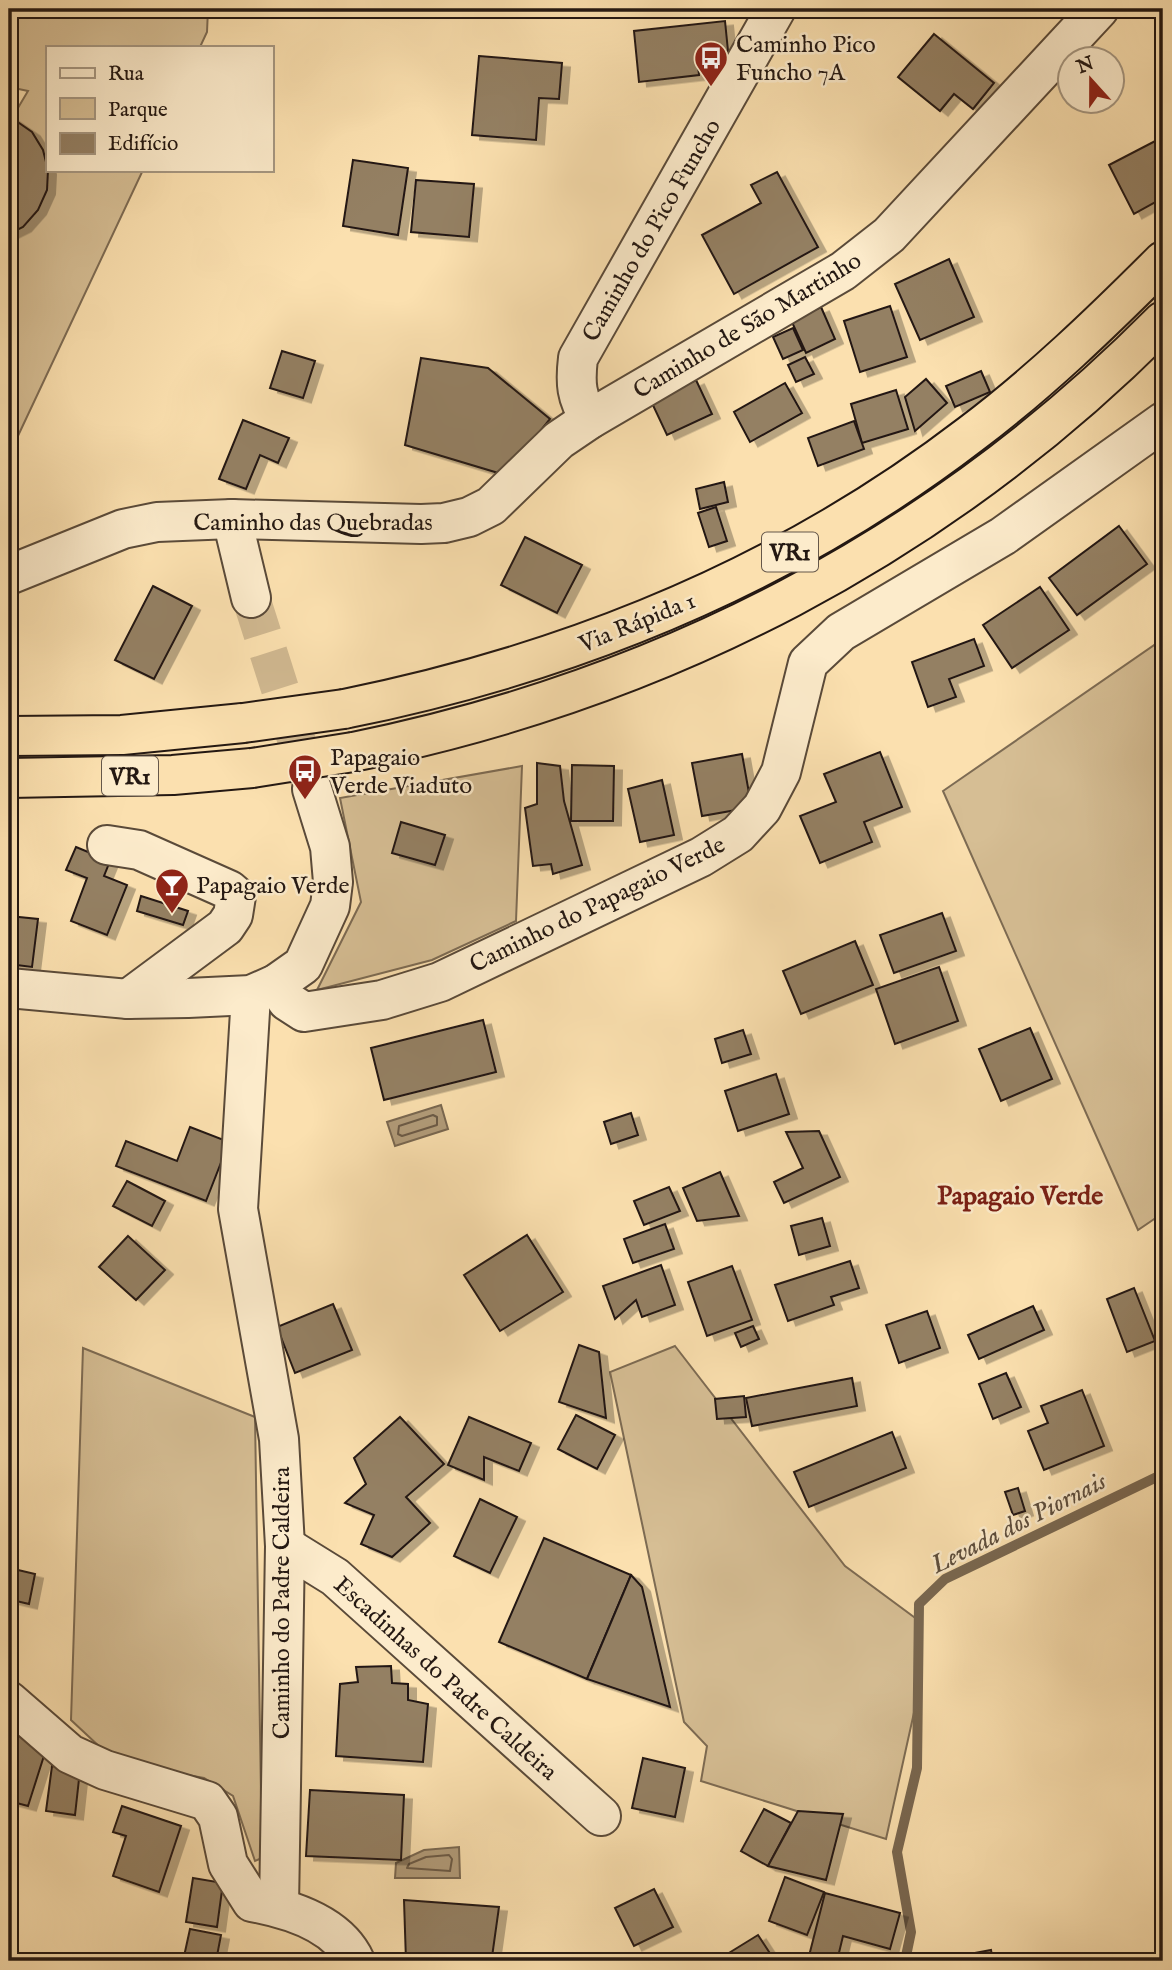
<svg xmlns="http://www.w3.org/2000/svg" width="1172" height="1970" viewBox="0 0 1172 1970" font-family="'IM FELL English',serif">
	<defs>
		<filter id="shadow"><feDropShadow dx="8" dy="4.5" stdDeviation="0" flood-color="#0004"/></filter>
	</defs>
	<rect width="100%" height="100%" fill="#fbe0af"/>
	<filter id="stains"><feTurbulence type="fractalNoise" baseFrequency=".00286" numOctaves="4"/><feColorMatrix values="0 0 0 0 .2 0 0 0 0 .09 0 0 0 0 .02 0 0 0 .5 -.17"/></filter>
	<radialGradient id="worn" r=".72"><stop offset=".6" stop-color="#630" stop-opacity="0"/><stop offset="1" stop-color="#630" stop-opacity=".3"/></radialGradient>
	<g fill="#d6be94" stroke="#7d6b53" stroke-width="2">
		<polygon points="9,9 208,9 207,32 200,47 47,47 47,170 143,170 9,455 9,123 28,91 9,87"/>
		<polygon points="1163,639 1163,1213 1138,1230 943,791"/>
		<polygon points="522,766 516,921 432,960 317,990 361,902 340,798"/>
		<polygon points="675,1346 845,1566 922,1623 921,1681 886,1839 701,1781 707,1746 684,1722 610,1372"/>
		<polygon points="83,1348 255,1417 262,1858 255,1861 233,1796 204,1778 116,1762 71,1720"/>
	</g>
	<g fill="#b29c7a" stroke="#796750" stroke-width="2">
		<polygon points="441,1105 448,1129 395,1146 387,1122"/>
		<polygon points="459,1847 460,1878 395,1878 396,1863 424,1850"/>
	</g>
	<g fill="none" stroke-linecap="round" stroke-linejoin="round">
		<g stroke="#6b5a46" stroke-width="2">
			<polygon points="433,1115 437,1117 437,1125 402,1136 398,1134 399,1126"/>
			<polygon points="449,1855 452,1859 450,1871 407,1868 409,1864 426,1857"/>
		</g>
		<polyline stroke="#796750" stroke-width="10" points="905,1961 911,1932 897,1852 917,1768 919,1604 945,1579 1163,1474"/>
	</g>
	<g fill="#948064" stroke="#241812" stroke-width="2" filter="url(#shadow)">
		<polygon points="725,21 728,51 697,55 699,75 639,82 634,31"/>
		<polygon points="934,34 994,83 973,109 954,94 940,111 898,77"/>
		<polygon points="479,56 562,63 559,99 539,98 536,140 472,135"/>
		<polygon points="9,116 32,132 43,150 48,170 47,190 38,210 23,227 9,234"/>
		<polygon points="1163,137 1163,198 1134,214 1109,165"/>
		<polygon points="353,160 408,168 398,235 343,226"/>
		<polygon points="777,172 818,247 734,294 702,235 761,203 751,185"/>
		<polygon points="416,180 474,184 469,237 411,232"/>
		<polygon points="949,259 974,317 920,340 895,284"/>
		<polygon points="890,306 907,357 860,372 844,321"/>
		<polygon points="821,307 835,339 806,353 791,320"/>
		<polygon points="793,328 803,350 783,359 773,337"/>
		<polygon points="282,351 315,361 303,398 270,388"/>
		<polygon points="805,357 814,374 796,382 788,365"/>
		<polygon points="421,358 488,368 550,419 505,475 405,445"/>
		<polygon points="981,371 990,392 955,407 946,386"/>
		<polygon points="926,379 947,403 915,431 905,397"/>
		<polygon points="696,380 712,414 667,435 651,401"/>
		<polygon points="785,383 802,413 750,442 734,412"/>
		<polygon points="896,390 908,429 862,443 851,404"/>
		<polygon points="243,420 289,438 278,463 260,455 246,489 219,479"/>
		<polygon points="854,421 864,449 818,466 808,438"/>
		<polygon points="724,482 728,502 700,509 696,489"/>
		<polygon points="716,507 727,541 709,547 698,513"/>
		<polygon points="1119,526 1147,564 1077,615 1049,578"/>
		<polygon points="525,537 582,565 557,613 501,585"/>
		<polygon points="153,586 192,606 154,679 115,660"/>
		<polygon points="1040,587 1069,630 1012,668 983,625"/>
		<polygon points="974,639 984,666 949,679 956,697 928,707 912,662"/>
		<polygon points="880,752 902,807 864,822 872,842 820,863 800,816 836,802 824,774"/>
		<polygon points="742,754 749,793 736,810 702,816 692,763"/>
		<polygon points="537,763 560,766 564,801 582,865 553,874 551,864 533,866 525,808 537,804"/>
		<polygon points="572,765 614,766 613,821 571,821"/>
		<polygon points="662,780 674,835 640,842 628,789"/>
		<polygon points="401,822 445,835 435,865 392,853"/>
		<polygon points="76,847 110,861 104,876 127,885 107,935 71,921 87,878 66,870"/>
		<polygon points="141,896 188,911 183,925 137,911"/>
		<polygon points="942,913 956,951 894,973 880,935"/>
		<polygon points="9,916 38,919 32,967 9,964"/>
		<polygon points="855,941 873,985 801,1014 783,971"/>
		<polygon points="939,967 958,1021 895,1044 876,989"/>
		<polygon points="483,1020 496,1072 384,1100 371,1048"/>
		<polygon points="1030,1028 1052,1079 1001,1101 979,1049"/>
		<polygon points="743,1030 751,1054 722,1063 715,1039"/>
		<polygon points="776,1074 789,1114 738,1131 725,1091"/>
		<polygon points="631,1113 638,1135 611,1144 604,1122"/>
		<polygon points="190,1127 229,1142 206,1201 116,1166 126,1141 177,1161"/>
		<polygon points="819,1131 840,1177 784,1203 774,1182 803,1168 786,1132"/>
		<polygon points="720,1172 739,1216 697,1221 683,1188"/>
		<polygon points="127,1181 165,1201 152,1226 113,1206"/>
		<polygon points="669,1187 680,1211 644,1225 634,1201"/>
		<polygon points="822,1218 830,1246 799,1255 791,1226"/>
		<polygon points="665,1224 674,1249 633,1263 624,1239"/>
		<polygon points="527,1235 563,1292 500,1331 464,1275"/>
		<polygon points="128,1236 165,1270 136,1300 99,1267"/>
		<polygon points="850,1261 859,1288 831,1297 834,1305 788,1321 775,1285"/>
		<polygon points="661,1265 675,1305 642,1317 636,1300 615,1319 603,1286"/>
		<polygon points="732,1266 752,1320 707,1336 688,1282"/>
		<polygon points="1134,1288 1155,1341 1127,1352 1107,1299"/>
		<polygon points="333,1304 352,1350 295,1373 277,1327"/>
		<polygon points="1033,1306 1044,1330 979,1359 968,1335"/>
		<polygon points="927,1311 940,1348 899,1363 886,1325"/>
		<polygon points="753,1326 759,1339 741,1347 735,1333"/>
		<polygon points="579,1345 599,1352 606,1418 559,1402"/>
		<polygon points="1006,1373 1021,1407 993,1419 979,1384"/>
		<polygon points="852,1378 857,1406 752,1426 746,1398"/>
		<polygon points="1082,1390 1104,1446 1044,1470 1028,1431 1048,1423 1041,1406"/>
		<polygon points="744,1396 746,1417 717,1419 715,1399"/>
		<polygon points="576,1415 615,1435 597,1469 558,1449"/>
		<polygon points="400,1417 444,1464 406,1497 430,1523 392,1557 361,1544 374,1515 345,1503 366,1484 354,1458"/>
		<polygon points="469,1417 531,1443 519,1471 484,1457 484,1480 448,1465"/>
		<polygon points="892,1432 906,1468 809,1507 794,1472"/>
		<polygon points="1018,1488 1025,1511 1013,1515 1005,1492"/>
		<polygon points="480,1499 517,1517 490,1573 454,1556"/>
		<polygon points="544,1538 631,1575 587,1679 499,1642"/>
		<polygon points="18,1570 35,1574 29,1604 12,1600"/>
		<polygon points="631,1575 642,1587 670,1707 587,1679"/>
		<polygon points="391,1666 392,1683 408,1684 408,1700 428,1704 423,1762 336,1756 340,1684 358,1682 356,1667"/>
		<polygon points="9,1728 49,1740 28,1806 9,1801"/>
		<polygon points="643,1758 685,1768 675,1817 632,1808"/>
		<polygon points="52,1766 80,1770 75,1815 46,1811"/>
		<polygon points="310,1790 404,1795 401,1860 306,1856"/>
		<polygon points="122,1806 181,1826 159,1892 113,1876 126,1836 113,1832"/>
		<polygon points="764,1809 791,1823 768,1866 741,1851"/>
		<polygon points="798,1811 843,1814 826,1880 768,1866"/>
		<polygon points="785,1877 824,1892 807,1935 769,1921"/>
		<polygon points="193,1878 223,1883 217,1927 186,1922"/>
		<polygon points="654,1889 673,1927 634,1946 615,1908"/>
		<polygon points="825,1893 900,1913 890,1949 843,1936 837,1961 809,1956"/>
		<polygon points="404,1900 499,1907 492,1957 483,1961 406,1961"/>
		<polygon points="190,1929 221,1935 216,1961 183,1961"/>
		<polygon points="758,1935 775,1961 716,1961"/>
		<polygon points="991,1950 993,1961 948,1961 948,1958"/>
	</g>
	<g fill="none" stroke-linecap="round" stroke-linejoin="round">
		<polyline stroke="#d0b890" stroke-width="38" stroke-dasharray="38 19" stroke-linecap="butt" points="251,598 312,789"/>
		<g stroke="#5a4a39" stroke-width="42">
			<g id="minor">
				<path d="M590,419c-14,-21 -15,-36 -12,-61l198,-349"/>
				<polyline points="232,519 251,598"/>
				<polyline points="9,575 123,529 157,522 232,519 421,524 444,523 469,517 491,506 559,440 590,419 843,271 889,235 1099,9"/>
				<polyline points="107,845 139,850 229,890 236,896 233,915 225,927 128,999"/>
				<polyline points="276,984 287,1001 304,1012 382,1000 440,982 701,857 738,834 762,808 781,772 808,663 841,632 1003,536 1163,422"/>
				<polyline points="9,988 128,999 188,998 251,995 276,984 303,965 330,906 333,882 330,847 312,789"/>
				<polyline points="251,995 238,1209 279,1439 285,1546 279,1907"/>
				<polyline points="285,1546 335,1577 601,1816"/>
				<path d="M9,1701l61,53 35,16 102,31 11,16 10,47 24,38c38,7 86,22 103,59"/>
			</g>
		</g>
		<g stroke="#241812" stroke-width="42">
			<g id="highway">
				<path d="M344,709c228,-46 442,-133 627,-275 69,-52 131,-112 192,-173"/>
				<polyline points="9,736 122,735 243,723"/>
				<path d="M353,752c311,-63 586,-205 810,-431"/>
				<polyline points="9,778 173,775 252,768"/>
			</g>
		</g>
		<use href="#minor" stroke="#fcebcb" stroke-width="38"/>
		<use href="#highway" stroke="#fbe0af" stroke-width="38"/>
		<g stroke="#241812" stroke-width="42" stroke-linecap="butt">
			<g id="highway-bridge">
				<polyline points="243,723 344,709"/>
				<polyline points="252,768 353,752"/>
			</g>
		</g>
		<use href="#highway-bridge" stroke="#fbe0af" stroke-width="38"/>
	</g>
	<defs>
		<g id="bus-pin" transform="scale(1.75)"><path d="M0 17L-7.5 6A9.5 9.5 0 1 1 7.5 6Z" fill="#8f2418" stroke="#fcebcb"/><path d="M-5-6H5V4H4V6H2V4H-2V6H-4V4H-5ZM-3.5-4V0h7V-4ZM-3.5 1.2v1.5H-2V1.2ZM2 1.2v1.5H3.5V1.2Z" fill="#fff"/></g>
		<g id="bar-pin" transform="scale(1.75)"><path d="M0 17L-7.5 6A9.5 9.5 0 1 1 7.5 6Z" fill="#8f2418" stroke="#fcebcb"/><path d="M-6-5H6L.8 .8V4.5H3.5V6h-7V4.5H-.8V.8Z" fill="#fff"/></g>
	</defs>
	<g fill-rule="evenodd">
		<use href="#bus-pin" x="711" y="58"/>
		<use href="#bus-pin" x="305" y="771"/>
		<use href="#bar-pin" x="172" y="885"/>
	</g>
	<g text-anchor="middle" stroke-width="5" stroke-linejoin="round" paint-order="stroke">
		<g fill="#fcebcb" stroke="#65574a" stroke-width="2">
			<rect x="762" y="532.5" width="56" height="39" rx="5"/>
			<rect x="102" y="756.5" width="56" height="39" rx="5"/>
		</g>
		<g font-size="23" font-weight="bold" fill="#241812">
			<text x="790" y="560">VR1</text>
			<text x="130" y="784">VR1</text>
		</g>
		<g font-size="24" fill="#241812" stroke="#fcebcb" text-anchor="start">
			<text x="736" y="52">Caminho Pico<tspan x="736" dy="28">Funcho 7A</tspan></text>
			<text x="330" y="765">Papagaio<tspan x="330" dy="28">Verde Viaduto</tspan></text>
			<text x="196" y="893">Papagaio Verde</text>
		</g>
		<g font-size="24" fill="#241812" stroke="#fcebcb">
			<text transform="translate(651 230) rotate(-60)" y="8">Caminho do Pico Funcho</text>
			<text transform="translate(747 325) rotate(-31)" y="8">Caminho de São Martinho</text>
			<text x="313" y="530">Caminho das Quebradas</text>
			<text transform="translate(637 622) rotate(-22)" y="8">Via Rápida 1</text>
			<text transform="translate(597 904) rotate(-26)" y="8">Caminho do Papagaio Verde</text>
			<text transform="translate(281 1603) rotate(-90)" y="8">Caminho do Padre Caldeira</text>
			<text transform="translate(446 1678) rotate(42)" y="8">Escadinhas do Padre Caldeira</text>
		</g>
		<g font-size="26" font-weight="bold" fill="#7a1f14" stroke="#fcebcb">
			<text x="1020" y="1204">Papagaio Verde</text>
		</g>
		<g font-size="26" font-style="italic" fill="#5d4d3c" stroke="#fcebcb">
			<text transform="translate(1018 1522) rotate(-27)" y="9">Levada dos Piornais</text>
		</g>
	</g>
	<rect width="1172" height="1970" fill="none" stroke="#fbe0af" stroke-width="35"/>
	<rect x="10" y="10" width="1151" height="1949" fill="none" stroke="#241812" stroke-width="3.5"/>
	<rect x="18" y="18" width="1137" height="1935" fill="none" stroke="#241812" stroke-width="2"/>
	<rect x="46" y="46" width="228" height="126" fill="#fcebcb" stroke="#a69781" stroke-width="2"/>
	<rect x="60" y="68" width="35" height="10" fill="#fcebcb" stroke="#a69781" stroke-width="2"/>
	<text x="108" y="80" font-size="21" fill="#241812">Rua</text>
	<rect x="60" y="98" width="35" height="21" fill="#d6be94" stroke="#a69781" stroke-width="2"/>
	<text x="108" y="116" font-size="21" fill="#241812">Parque</text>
	<rect x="60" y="133" width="35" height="21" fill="#948064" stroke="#a69781" stroke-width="2"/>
	<text x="108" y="150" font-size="21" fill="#241812">Edifício</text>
	<g transform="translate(1091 80) rotate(339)"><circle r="33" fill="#fcebcb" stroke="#a69781" stroke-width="2"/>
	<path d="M0-5L12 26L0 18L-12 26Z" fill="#8f2418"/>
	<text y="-10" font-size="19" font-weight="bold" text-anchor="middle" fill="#241812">N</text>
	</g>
	<rect width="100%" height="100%" filter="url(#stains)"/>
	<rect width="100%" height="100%" fill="url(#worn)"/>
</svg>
